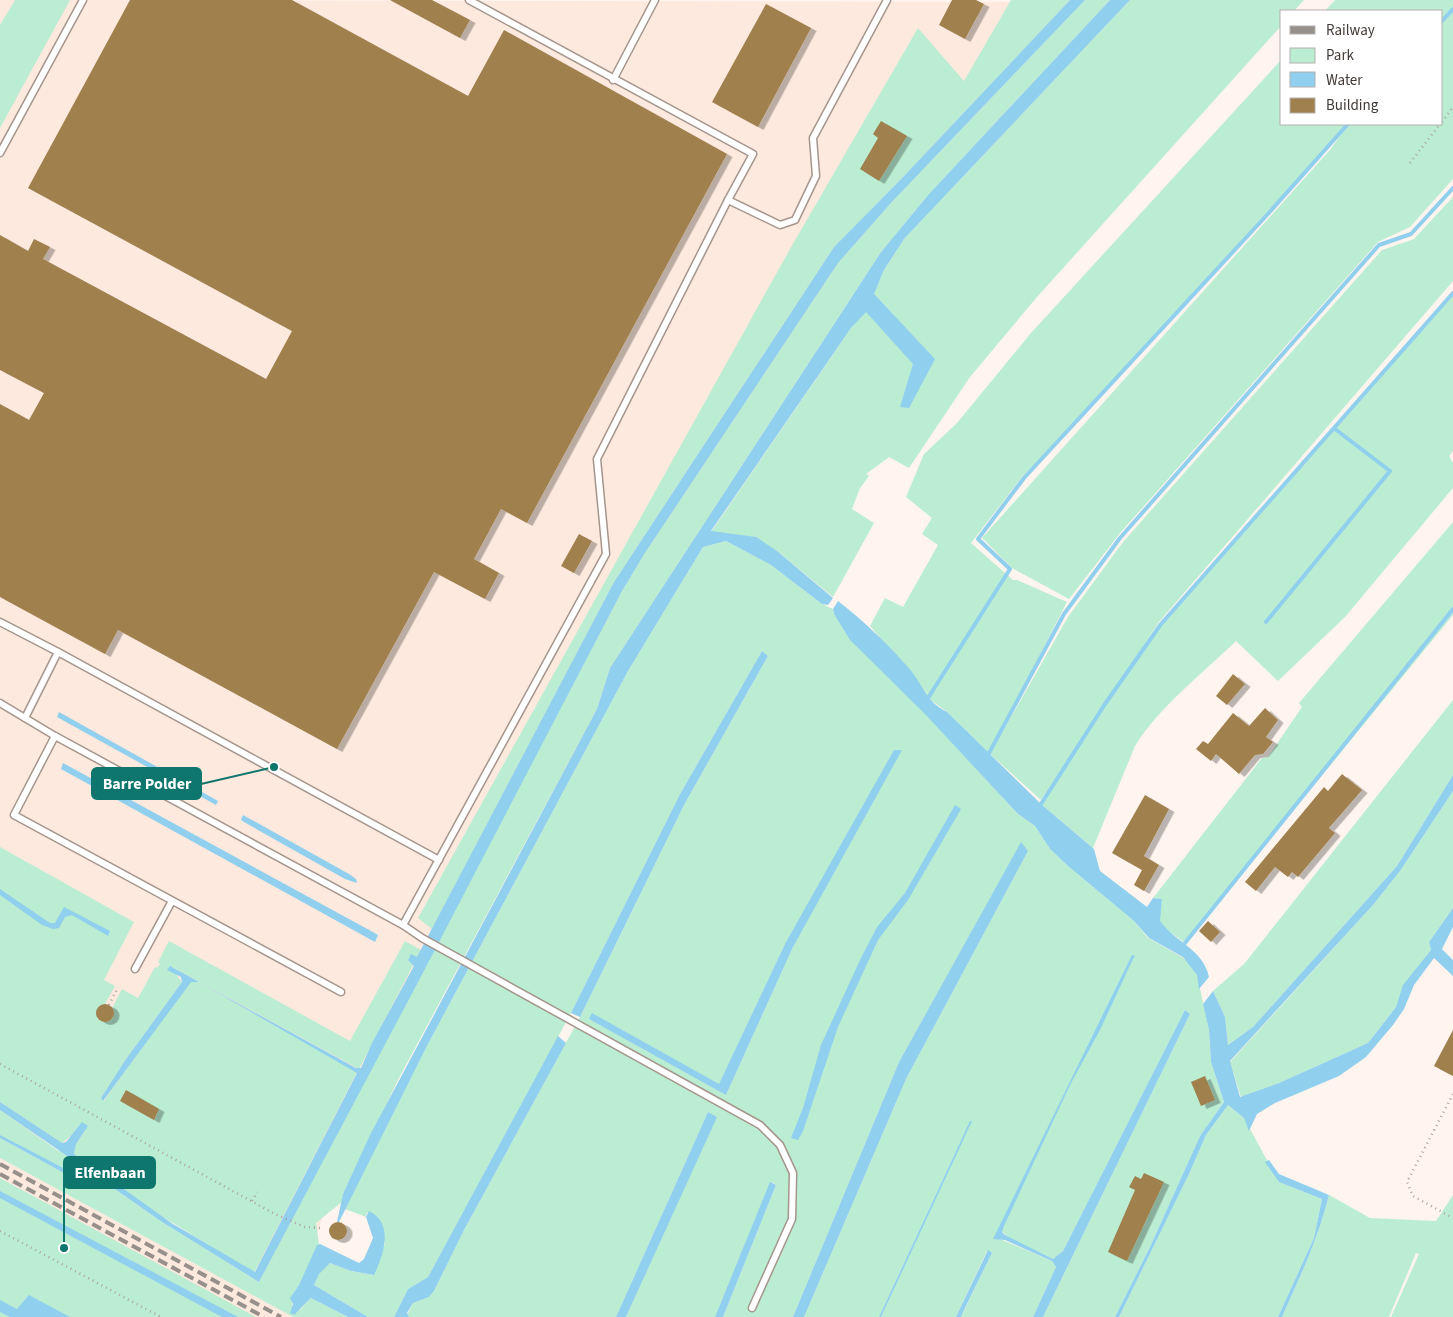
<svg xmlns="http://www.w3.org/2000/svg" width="1453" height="1317" viewBox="0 0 1453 1317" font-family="'Source Sans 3',sans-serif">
	<defs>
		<filter id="shadow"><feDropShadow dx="5.5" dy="3" stdDeviation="0" flood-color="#0004"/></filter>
	</defs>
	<rect width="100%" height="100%" fill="#fff4ee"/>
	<g fill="#fde9de">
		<polygon points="0,0 1068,2 904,176 337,1169 307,1268 303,1266 290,1288 86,1152 0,1123"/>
		<polygon points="0,1158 293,1317 254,1317 0,1178"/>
	</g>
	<g fill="#bbedd3" fill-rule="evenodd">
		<polygon points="15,0 70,0 0,128 0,25"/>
		<polygon points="1011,0 1070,0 904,176 834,247 614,582 432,929 418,918 790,249 918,28 964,81"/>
		<polygon points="1085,0 1110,0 929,194 881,252 610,668 597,709 399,1078 343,1194 343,1201 316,1223 319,1244 299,1285 292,1295 292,1307 300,1310 311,1298 348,1317 293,1317 0,1158 0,1138 93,1189 106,1183 162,1222 259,1282 622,591 645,553 838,263 891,203"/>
		<polygon points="1130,0 1304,0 1294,11 1282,11 1282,25 1037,297 970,377 909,468 889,457 866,474 869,476 860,488 852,509 874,523 833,597 777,551 711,532 851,328 866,311 884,270 904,239"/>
		<polygon points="1335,0 1453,0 1453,179 1410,227 1378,242 1121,532 1069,599 1012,568 982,538 1329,151 1349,124 1442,124 1442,11 1325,11"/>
		<polygon points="1282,59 1282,124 1347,124 1284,196 1099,398 1022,477 971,543 1013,580 1017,580 1067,602 988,755 947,712 928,698 926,693 870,626 885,598 903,607 938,545 922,534 932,518 906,497 924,454 957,423 1031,333"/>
		<polygon points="1453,197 1453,281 1159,622 1041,800 990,754 1068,617 1123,542 1382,250 1414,239"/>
		<path d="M1453,295v156l-4,5 4,7v25l-108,129 -67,64 -42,-40c-34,33 -76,65 -101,105l-42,102 -52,-44 65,-100 56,-80z"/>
		<polygon points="1453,522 1453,615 1185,943 1166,929 1159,921 1162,899 1153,898 1262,758 1268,757 1302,707 1299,703"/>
		<path d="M726,541l45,24 51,39 11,5 1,5 183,199 18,13 15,23 18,17 66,55 14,17 34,19 9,8 6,10 12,55 2,32 13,40 -24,34 -50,111 -35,70h-72l147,-303 -5,-4 -122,241 -10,8 -46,-22 -5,-6 -2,8 52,22 4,6 -23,50h-72l31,-64 -5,-2 -31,66h-75l89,-196 -91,196h-75l102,-238 122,-228 -7,-8 -122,219 -106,255h-70l53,-132 -5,-3 -56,135h-89l90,-200 -8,-5 -92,205h-207l-2,-2 6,-12 16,-6 5,-6 30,-61 116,-213 104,-212 84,-149 -6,-5 -83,145 -108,217 -143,264 -20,12 -14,28h-26l-54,-32 5,-12 11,-10 21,8 22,4 12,-32 -18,-31 -1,5 -21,-8 83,-165 200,-373 75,-124zM785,944l8,3 -67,148 -134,-82 127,72z"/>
		<polygon points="1453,700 1453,775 1397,866 1253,1027 1228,1045 1225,1017 1213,991 1244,964"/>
		<polygon points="1453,791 1453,908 1429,942 1431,950 1404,985 1396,1007 1368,1043 1279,1083 1241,1097 1230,1062 1373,905 1400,871"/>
		<polygon points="0,847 134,922 104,980 115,986 105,1004 112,1008 122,989 138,998 155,967 157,968 160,964 158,962 169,941 350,1041 405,941 421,950 359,1069 170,966 182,982 124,1062 101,1098 104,1101 107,1096 190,982 199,982 357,1072 254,1273 87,1170 97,1178 95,1184 91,1185 84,1181 0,1135 0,1110 57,1150 79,1158 74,1154 76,1144 85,1131 74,1133 62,1143 0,1102"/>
		<polygon points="1228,1105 1244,1118 1279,1182 1322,1199 1314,1238 1278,1317 1119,1317 1189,1174 1206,1135"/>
		<polygon points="0,1178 256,1317 0,1317"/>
		<path d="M1329,1195l41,23 66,3 17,-26v122h-62l28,-63 -3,-1 -27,64h-107c19,-43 35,-75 47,-122z"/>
	</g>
	<g fill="#90cfee">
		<path d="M1070,0h15l-194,203 -53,60 -193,290 -23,38 -206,395 -157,296 -97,-60 -56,-39 -13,6 -93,-51v-3l94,49 4,-3c-3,-7 -10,-8 -12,-14l4,-2 83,59 82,48 102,-199 -158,-91h-8l-88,119 -2,-3 23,-36 58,-80 -1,-5 -14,-7 3,-4 186,102h5l11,-25 42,-77 -6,-6 3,-6 6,3 197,-375 220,-335 70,-71z"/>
		<polygon points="1110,0 1130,0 904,239 884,270 874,294 935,359 909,408 900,407 913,364 866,312 851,328 711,531 756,537 777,551 833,598 828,605 822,604 771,565 726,541 703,547 628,671 428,1044 339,1222 337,1222 343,1194 370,1135 597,709 610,668 881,252 929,194"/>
		<path d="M838,601c28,22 51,44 74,71 13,17 15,30 35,40l94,92 53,45 6,22 47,36 6,-9 9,1 -2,22c15,21 43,28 49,56l-10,12 -2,-14 -14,-18 -34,-19 -15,-17 -66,-55 -18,-17 -15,-23 -18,-13 -92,-99 -75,-74 -16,-26 -1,-5z"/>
		<polygon points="762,651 768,656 684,805 580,1017 571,1013 679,796"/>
		<polygon points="59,712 211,797 218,801 216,805 57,717"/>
		<polygon points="894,750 902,750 793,947 726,1095 589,1019 592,1013 719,1084 785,944"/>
		<polygon points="63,763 371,931 378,935 375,942 61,769"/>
		<polygon points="1453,775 1453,791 1400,871 1373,905 1230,1061 1240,1097 1279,1083 1368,1043 1396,1007 1403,985 1431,950 1429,942 1453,908 1453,927 1442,949 1453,960 1453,976 1434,958 1414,985 1404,1009 1393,1025 1366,1057 1339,1076 1275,1103 1257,1114 1249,1131 1244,1118 1228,1105 1206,1135 1189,1174 1119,1317 1115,1317 1150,1247 1200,1136 1224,1102 1211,1062 1209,1030 1203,1004 1213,991 1225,1017 1228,1045 1253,1027 1397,866"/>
		<polygon points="955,805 961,809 908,900 878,940 838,1027 803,1131 798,1140 791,1138 803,1108 821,1045 860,960 877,927 905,893"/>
		<polygon points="243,815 349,874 356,879 357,883 345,879 244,822 241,820"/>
		<polygon points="1021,842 1028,851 906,1079 804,1317 793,1317 899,1062"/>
		<polygon points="0,889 50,923 55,923 64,907 110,931 108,936 72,915 65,917 59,928 53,929 42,925 0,895"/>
		<polygon points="1132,955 1135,956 1133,959 1100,1030 1070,1085 1004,1226 1002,1232 1005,1235 1053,1259 1063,1251 1185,1010 1190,1014 1043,1317 1033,1317 1056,1267 1052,1261 1005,1240 993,1239"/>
		<polygon points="558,1036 566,1043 464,1230 434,1291 429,1297 413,1303 407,1313 409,1317 394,1317 408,1289 428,1277"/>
		<polygon points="0,1102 62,1143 66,1142 82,1122 88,1126 76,1144 74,1154 79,1158 76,1162 0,1110"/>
		<polygon points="708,1112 717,1117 626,1317 616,1317"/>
		<polygon points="970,1121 972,1121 881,1317 879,1317"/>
		<path d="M1269,1160l10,14 50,21c-12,47 -28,79 -47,122h-4l36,-79 8,-39 -43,-17 -14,-20z"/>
		<polygon points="770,1182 776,1185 723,1317 715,1317"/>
		<polygon points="0,1191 238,1317 222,1317 0,1198"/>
		<path d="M369,1211c26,13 14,45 5,64l-23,-4 -21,-8 -11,11 -5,11 54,32h-20l-37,-19 -17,17 -4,-2 3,-9 -3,-6 9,-13 18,-40 3,-1 39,19 5,-4 9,-21 -7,-21z"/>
		<polygon points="988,1250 992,1253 965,1308 961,1317 956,1317"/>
		<polygon points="29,1295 70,1317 10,1317 0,1312 0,1300 17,1309"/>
	</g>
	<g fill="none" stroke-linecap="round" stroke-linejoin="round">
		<g stroke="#90cfee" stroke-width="4">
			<polyline points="1442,21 1453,9"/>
			<polyline points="1266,622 1390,471 1335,429"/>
			<polyline points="928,698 1010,569 978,539 1024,478 1267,215 1348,124"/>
			<polyline points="988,755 1064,614 1120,538 1379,245 1411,234 1453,188"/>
			<polyline points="1041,804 1105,704 1161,624 1453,293"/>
			<polyline points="1185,943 1453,609"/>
		</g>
	</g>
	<g fill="#a0804e" filter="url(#shadow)">
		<polygon points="130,0 292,0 468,96 504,30 727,154 527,523 501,509 474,559 499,573 485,599 434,572 337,749 118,630 105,654 0,597 0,404 29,420 44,393 0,370 0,235 28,251 34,239 50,247 43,259 266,379 292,331 28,188"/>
		<polygon points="390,0 432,0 470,20 460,38"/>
		<polygon points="952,0 976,0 984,4 965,39 939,25"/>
		<polygon points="766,4 811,28 758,127 712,102"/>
		<polygon points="881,121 907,136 879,181 860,169 878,138 873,134"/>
		<polygon points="579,534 592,541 574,573 561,566"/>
		<polygon points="1233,674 1245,684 1227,705 1216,696"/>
		<polygon points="1265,708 1278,720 1266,737 1273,742 1263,754 1255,755 1239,774 1216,754 1211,761 1196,749 1203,741 1208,744 1233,713 1249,726"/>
		<polygon points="1342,774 1362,790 1329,828 1335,833 1298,877 1292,872 1288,877 1275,867 1256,891 1245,882 1324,787 1328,791"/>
		<polygon points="1145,795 1169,809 1144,856 1159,865 1144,891 1134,885 1142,870 1112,853"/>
		<polygon points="1208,921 1220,932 1211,942 1199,931"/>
		<circle cx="105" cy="1013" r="9"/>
		<polygon points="1453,1030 1453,1076 1434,1066"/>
		<polygon points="1205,1076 1215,1100 1201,1106 1191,1082"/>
		<polygon points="126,1090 159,1109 154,1120 120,1101"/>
		<polygon points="1144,1173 1164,1182 1127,1261 1108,1252 1135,1190 1129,1187 1135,1176 1141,1179"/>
		<circle cx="338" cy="1231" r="9"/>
	</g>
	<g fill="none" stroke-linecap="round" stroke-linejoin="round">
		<g stroke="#a5958c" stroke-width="9">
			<g id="service">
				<polyline points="469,0 753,154 728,200 780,225 795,220 816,176 813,138 887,0"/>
				<polyline points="613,80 655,0"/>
				<polyline points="0,153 83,0"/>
				<polyline points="0,622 58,652"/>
				<polyline points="0,703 55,736 403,925 422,938 760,1125 780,1145 793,1173 792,1219 752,1308"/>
				<polyline points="25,718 58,652 439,860"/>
				<polyline points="55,736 14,815 341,992"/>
				<polyline points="403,925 606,554 597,459 728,200"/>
				<polyline points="135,969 172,901"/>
			</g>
		</g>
		<g stroke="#aca39e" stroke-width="2.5" stroke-dasharray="1 4" stroke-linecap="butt">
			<polyline points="1442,122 1453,107"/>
			<polyline points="1410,163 1440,124"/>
			<polyline points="109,1005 118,987"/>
			<polyline points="0,1064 275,1214 305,1227 320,1228"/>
			<polyline points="1453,1094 1407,1182 1413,1196 1453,1218"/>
			<polyline points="252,1201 257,1192"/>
			<polyline points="0,1231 161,1317"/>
		</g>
		<use href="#service" stroke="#fff" stroke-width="6"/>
		<g stroke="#978f8a" stroke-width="4" stroke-dasharray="10 5" stroke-linecap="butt">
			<polyline points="0,1164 281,1317"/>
			<polyline points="0,1174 264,1317"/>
		</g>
	</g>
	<path fill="none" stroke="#0f766e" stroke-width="2" d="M274 767L201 784M64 1248L64 1172"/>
	<g fill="#0f766e" stroke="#fff" stroke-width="2">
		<circle cx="274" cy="767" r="5"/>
		<circle cx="64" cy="1248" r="5"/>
	</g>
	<g fill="#0f766e" stroke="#0f766e" stroke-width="2">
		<rect x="92" y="768" width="109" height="31" rx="5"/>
		<rect x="64" y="1157" width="91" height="31" rx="5"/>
	</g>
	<g font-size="16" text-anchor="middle" font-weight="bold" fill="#fff">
		<text x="147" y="789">Barre Polder</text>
		<text x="110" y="1178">Elfenbaan</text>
	</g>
	<rect x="1280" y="10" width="162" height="115" fill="#ffffff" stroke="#b3b0af"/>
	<rect x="1290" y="26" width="25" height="8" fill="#978f8a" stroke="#b3b0af"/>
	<text x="1326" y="35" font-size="15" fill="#413a36">Railway</text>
	<rect x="1290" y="48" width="25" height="15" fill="#bbedd3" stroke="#b3b0af"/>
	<text x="1326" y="60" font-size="15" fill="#413a36">Park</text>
	<rect x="1290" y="72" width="25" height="15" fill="#90cfee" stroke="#b3b0af"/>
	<text x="1326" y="85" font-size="15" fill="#413a36">Water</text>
	<rect x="1290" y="98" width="25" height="15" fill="#a0804e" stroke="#b3b0af"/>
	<text x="1326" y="110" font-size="15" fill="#413a36">Building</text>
</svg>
